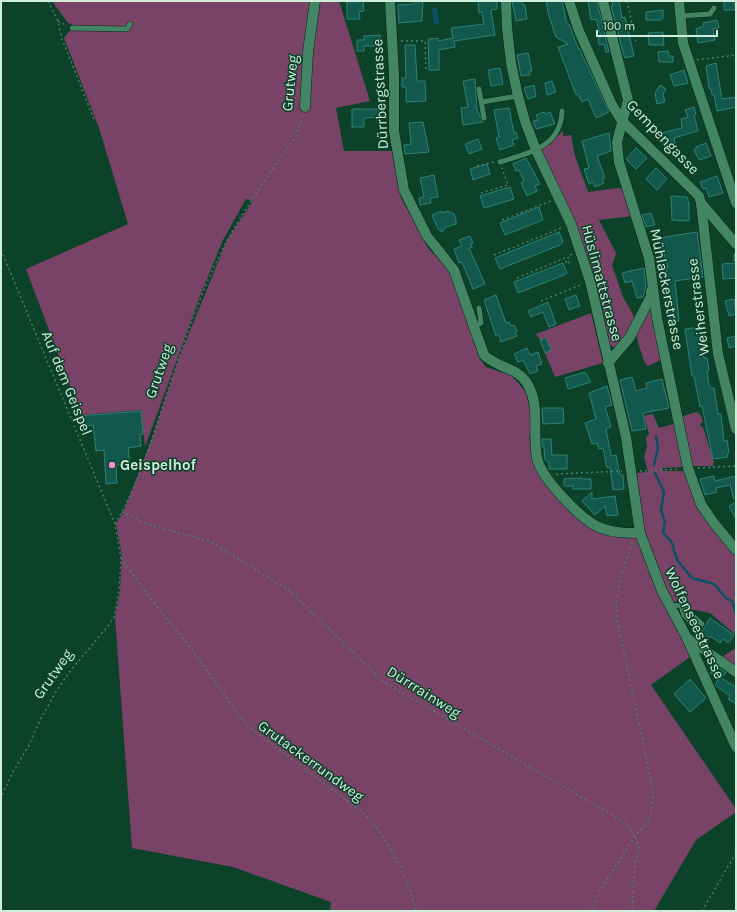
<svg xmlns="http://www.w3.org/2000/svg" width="737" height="912" viewBox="0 0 737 912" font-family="Karla,sans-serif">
	<rect width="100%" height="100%" fill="#0c412a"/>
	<g fill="#794368">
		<polygon points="52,1 339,1 370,101 336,108 344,151 392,151 401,198 428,248 451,272 479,358 486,367 512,376 526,392 530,409 531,431 529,439 537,458 588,521 640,533 694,654 651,685 736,809 736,812 696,840 654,911 330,911 331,902 233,867 132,848 115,617 120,591 122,557 116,524 123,513 152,439 179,358 227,240 253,201 246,199 223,240 200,296 145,447 141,410 81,415 26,269 128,224 99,128 64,38 72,28 72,24 68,23"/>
		<polygon points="563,131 563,136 571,135 575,156 588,192 618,188 623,189 632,216 599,220 616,253 612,265 623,297 635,318 634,325 615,348 608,344 541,150"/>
		<path d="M651,307l12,52 -15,7c-5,-4 -5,-9 -7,-15 -8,-21 -3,-22 7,-42z"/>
		<polygon points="591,313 603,363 555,377 545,353 551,350 546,338 540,340 536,334"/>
		<polygon points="696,412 700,414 703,421 700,424 701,427 703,427 714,462 713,466 691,466 681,417"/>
		<polygon points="653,414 659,428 677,423 685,467 662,468 663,471 685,471 736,553 736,667 722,657 736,648 735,634 710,613 690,609 681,600 674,602 670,599 645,539 637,473 648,472 644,457 647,447 646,438 649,434 644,416"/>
	</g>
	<polygon fill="#0b5163" points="432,8 437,8 439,24 434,25"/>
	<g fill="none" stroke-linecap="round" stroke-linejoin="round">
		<g stroke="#0b5163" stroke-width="2.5">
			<polyline points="654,465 658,448 656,436"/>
			<polyline points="655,473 664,492 661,510 665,522 663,532 672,543 677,560 692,578 714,584 726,598 732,601 736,614"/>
		</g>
	</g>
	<g fill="#13584d" stroke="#2d8375">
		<polygon points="363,1 364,11 359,12 360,19 347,19 347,2"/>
		<polygon points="414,1 423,1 422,21 399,23 398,5 414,4"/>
		<polygon points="478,1 497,1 497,9 491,10 495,35 454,41 455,47 439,50 439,70 429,70 428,39 438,38 438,41 453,38 451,28 484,24 482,12 479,13"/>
		<polygon points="512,1 522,1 523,5 525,5 527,19 516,21"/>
		<polygon points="546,1 562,1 567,24 569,24 578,48 579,48 609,112 596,118 588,99 582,102 578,94 576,95 558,47 568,44 556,37 549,16"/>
		<polygon points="588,1 597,1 609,52 606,52 604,44 599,45 598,38 601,37 596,19 591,20"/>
		<polygon points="612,1 619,1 622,18 625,17 634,56 625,58 623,52 611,6 613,5"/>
		<rect x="724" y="1" width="11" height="9"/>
		<polygon points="663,10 663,18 661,20 646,20 646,12"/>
		<polygon points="717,20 719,28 713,29 715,40 698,43 696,29 704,26 703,23"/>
		<polygon points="663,32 664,45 649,45 648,33"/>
		<polygon points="380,35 380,46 364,46 364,51 357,51 357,40 364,40 364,36"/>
		<polygon points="405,45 415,45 417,81 425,81 426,101 406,102 406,87 402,87 402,78 406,78"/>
		<polygon points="668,51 669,56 673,56 673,62 659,62 658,52"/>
		<polygon points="528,53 532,71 529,71 530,75 521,76 517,55"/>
		<polygon points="716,63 722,99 736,97 736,107 717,111 714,95 712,95 711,89 709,89 706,66"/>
		<polygon points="500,68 503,84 491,86 488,70"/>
		<polygon points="684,70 688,83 674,86 670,75"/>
		<polygon points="475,79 477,110 483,122 463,125 461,108 468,107 463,81"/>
		<polygon points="552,81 556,92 547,95 545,83"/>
		<polygon points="534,85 536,96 528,99 524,88"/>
		<polygon points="660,85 666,89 663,94 665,102 657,104 655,93"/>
		<polygon points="694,107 696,114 694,115 698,131 674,138 675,144 664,146 662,141 659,141 657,134 682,128 681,119 688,117 685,110"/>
		<polygon points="509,108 514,133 516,132 518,138 512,140 514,145 500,150 496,138 499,137 494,110"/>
		<polygon points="352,109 384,109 384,117 364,118 364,127 352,127"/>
		<polygon points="544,112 545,114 550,112 555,124 536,129 533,121 538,120 536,115"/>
		<polygon points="423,122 429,152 405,154 404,145 411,144 409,123"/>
		<polygon points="609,133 611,151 597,156 605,178 602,179 604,183 595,187 593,182 589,184 584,169 589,168 582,141"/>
		<polygon points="478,139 482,149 469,154 465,144"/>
		<polygon points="706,143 711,156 699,160 694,150 696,149 696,147"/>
		<polygon points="636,148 647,158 636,169 626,159"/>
		<polygon points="526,158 540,184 535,186 537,191 527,196 521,183 524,181 519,170 516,171 513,164"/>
		<polygon points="487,164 490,174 473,180 470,169"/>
		<polygon points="656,168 667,179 657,190 646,179"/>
		<polygon points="434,175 438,197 430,198 431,203 420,205 419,198 424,197 420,178"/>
		<polygon points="717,176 723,193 709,197 706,188 703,189 700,182"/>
		<polygon points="510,187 514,199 484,208 480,196"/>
		<polygon points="671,196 687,197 689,204 689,221 672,220"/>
		<polygon points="539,207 543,220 505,235 500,223"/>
		<polygon points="441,211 442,213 448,211 454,214 456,220 456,224 446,227 442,232 438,229 432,215"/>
		<polygon points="651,213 655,225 646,227 642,215"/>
		<polygon points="559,232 563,242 560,245 500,269 495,258"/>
		<polygon points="697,232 703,277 675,281 679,321 670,321 666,267 668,267 659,238"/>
		<polygon points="470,236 473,243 471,244 472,247 469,248 485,284 473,289 462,262 459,263 454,249 462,246 459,240"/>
		<polygon points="563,263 567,273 564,275 518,293 514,282"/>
		<polygon points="734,263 736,264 736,278 723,279 722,264"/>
		<polygon points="644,268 646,287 643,297 637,298 632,281 625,283 622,273"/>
		<polygon points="496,295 506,323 509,322 511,326 514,325 517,331 515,332 517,336 501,342 499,334 496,336 484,300"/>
		<polygon points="576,295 580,306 569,310 565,299"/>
		<polygon points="734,299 736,314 729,316 725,301"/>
		<polygon points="548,302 556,324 549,327 543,312 531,317 528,311"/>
		<polygon points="700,327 700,331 703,331 704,344 702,344 704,358 707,358 709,370 707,371 709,385 711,388 714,388 718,414 721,414 724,441 727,440 729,453 727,454 728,457 713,459 702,406 700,407 694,376 692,376 685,329"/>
		<polygon points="736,336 736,346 729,348 727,338"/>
		<polygon points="546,338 551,350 545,353 540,340"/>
		<polygon points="527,348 530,355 538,352 542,364 536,366 538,371 530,374 523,360 518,362 514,354"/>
		<polygon points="585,372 591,382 568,389 565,378"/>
		<polygon points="632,377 636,391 647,388 646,383 662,379 669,408 643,413 646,429 632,431 620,380"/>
		<polygon points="607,386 612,405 605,407 611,427 606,429 611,456 616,455 620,475 623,475 624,489 613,490 610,467 607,468 603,448 599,449 597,443 592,444 585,423 596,419 589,393"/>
		<polygon points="542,408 563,408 564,423 543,424"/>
		<polygon points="141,411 143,434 140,434 141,446 128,448 130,464 116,465 117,483 106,484 104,450 96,451 93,425 80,427 79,416"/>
		<polygon points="542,439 551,439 552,455 567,455 567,469 549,469 549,462 545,460 544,447 542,447"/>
		<polygon points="714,476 715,481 736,476 736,498 734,499 730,485 716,488 717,492 705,495 700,479"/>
		<polygon points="582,478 582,479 591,479 591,489 573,489 573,486 564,486 564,479"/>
		<polygon points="592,492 592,499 615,496 618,515 607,516 605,506 595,515 582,501"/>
		<polygon points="736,502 736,519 729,506"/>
		<polygon points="710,618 734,635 728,643 723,639 720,643 710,636 706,641 698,635 701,633"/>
		<polygon points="715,665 726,673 721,678 736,687 736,704 728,699 730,696 715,685 718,680 710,673"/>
		<polygon points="690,679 706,698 690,712 674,694"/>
	</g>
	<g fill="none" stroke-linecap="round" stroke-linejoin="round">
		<g stroke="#022516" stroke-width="6">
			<g id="lane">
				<polyline points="680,16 710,14 714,8"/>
				<polyline points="72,28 127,29 130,24"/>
				<polyline points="479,89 484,118"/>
				<polyline points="482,102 518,96"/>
				<path d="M500,162c29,-9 61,-15 62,-51"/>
				<polyline points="736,255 736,260"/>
				<polyline points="475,326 481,323 479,308"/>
				<polyline points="670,606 681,605 702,624"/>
				<polyline points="681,606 684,615 698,630"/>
			</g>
		</g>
		<g stroke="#022516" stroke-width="11">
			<g id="street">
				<path d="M390,1l4,74v56l10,59 23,46 27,34 30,85c12,12 34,13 43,28 14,23 5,50 10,75 4,20 45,63 64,70 13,5 26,5 39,5"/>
				<polyline points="506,1 507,28 511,63 518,96 525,121 536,150 571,224 590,281 626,437 640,533 662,591 687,638 736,747"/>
				<polyline points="569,1 579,31 612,105 622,121 699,196 701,203 718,354 736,429"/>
				<polyline points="603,1 628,100 617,142 619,162 649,258 657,318 688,468 701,504 713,522 736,550"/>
				<polyline points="679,1 683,43 736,203"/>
				<polyline points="305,107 308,52 315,1"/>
				<polyline points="701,203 736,244"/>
				<polyline points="608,363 630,337 651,296 651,291"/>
				<polyline points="687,638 736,672"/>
			</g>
		</g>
		<g stroke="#4f7d67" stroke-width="1.5" stroke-dasharray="2 3" stroke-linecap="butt">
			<polyline points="48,1 58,21 62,39 95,122"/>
			<polyline points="627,1 636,41"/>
			<polyline points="58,21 67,26"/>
			<polyline points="401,41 425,41 426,72"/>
			<polyline points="697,60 736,55"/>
			<polyline points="477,166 494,162"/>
			<polyline points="481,193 508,185 502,168"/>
			<polyline points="502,220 551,201"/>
			<polyline points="1,250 115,524 121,558 119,591 114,617 108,626 71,670 57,690 40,720 29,745 13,772 1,797"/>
			<polyline points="494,255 564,227"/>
			<polyline points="517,278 565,258 567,264 569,263 568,256 572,254"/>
			<polyline points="541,301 583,284"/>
			<polyline points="698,468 736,466"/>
			<polyline points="640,471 680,469"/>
			<polyline points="556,474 622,471"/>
			<polyline points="122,512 145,523 211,542 290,591 384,682 626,823 635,836 639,848 635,862 632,911"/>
			<path d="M115,524c30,-51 44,-111 64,-167 13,-37 30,-84 49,-118 20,-36 45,-70 69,-104l5,-19"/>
			<path d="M121,558l32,44 37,45 57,79 114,85c26,23 47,67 55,100"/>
			<path d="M592,911l8,-21 35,-54 13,-14 4,-15 1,-17 -36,-171c-3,-27 7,-51 15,-77"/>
			<polyline points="702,911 736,853"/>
		</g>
		<use href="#lane" stroke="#448564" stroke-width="5"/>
		<use href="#street" stroke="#448564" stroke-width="10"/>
	</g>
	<circle fill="#f491d4" stroke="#0c412a" stroke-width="1.5" cx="112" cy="465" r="4"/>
	<g text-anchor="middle" stroke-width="3" stroke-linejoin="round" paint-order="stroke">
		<g font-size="15" fill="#cfefdc" stroke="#0c412a">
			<text transform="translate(290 83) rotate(-84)" y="5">Grutweg</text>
			<text transform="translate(380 94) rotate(-93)" y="5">Dürrbergstrasse</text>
			<text transform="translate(663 137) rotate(46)" y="5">Gempengasse</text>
			<text transform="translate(602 283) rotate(75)" y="5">Hüslimattstrasse</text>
			<text transform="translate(667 289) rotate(79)" y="5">Mühlackerstrasse</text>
			<text transform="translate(698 307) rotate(-97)" y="5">Weiherstrasse</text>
			<text transform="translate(159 371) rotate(-71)" y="5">Grutweg</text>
			<text transform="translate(67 383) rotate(68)" y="5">Auf dem Geispel</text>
			<text transform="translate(695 623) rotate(65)" y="5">Wolfenseestrasse</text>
			<text transform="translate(53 674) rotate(-55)" y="5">Grutweg</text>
			<text transform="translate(424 692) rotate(32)" y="5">Dürrrainweg</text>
			<text transform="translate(311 761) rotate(36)" y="5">Grutackerrundweg</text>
		</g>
		<g font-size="15" font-weight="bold" fill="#cfefdc" stroke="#0c412a" text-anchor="start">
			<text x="120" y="470">Geispelhof</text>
		</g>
	</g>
	<rect width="737" height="912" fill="none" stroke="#cfefdc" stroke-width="4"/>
	<path d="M597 30v6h120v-6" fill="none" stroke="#cfefdc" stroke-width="2"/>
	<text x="603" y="30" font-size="12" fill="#cfefdc" stroke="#0c412a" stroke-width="3" paint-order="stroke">100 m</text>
</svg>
